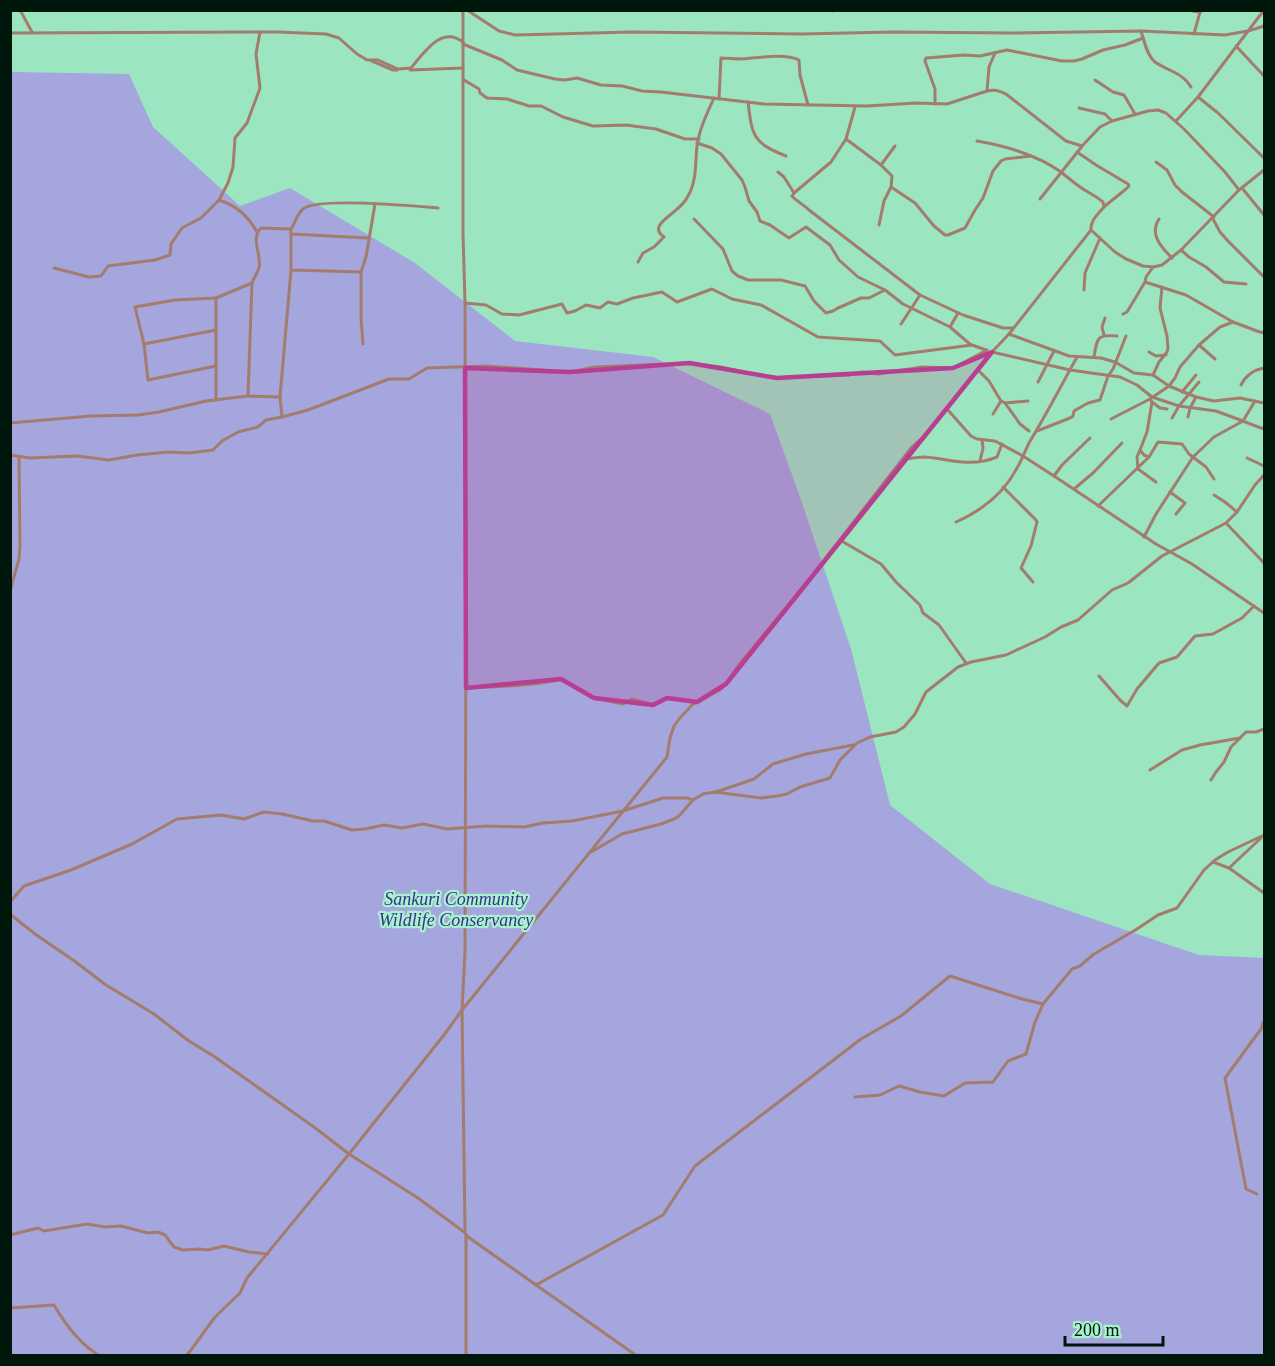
<svg xmlns="http://www.w3.org/2000/svg" width="1275" height="1366" viewBox="0 0 1275 1366" font-family="Georgia,serif">
	<rect width="100%" height="100%" fill="#9be6c1"/>
	<polygon fill="#a4a6dd" points="11,72 129,74 153,127 240,206 290,188 415,263 515,341 653,357 770,414 799,494 851,649 890,805 990,884 1199,955 1264,958 1264,1355 11,1356"/>
	<g fill="none" stroke-linecap="round" stroke-linejoin="round">
		<g stroke="#a37c6d" stroke-width="3">
			<polyline points="20,10 32,32"/>
			<polyline points="463,10 463,233 465,303 466,617 465,952 462,1010 465,1229 465,1233 468,1237 637,1356"/>
			<polyline points="467,10 499,31 515,35 631,32 802,34 892,32 1013,33 1141,31 1225,35 1248,31 1264,26"/>
			<polyline points="830,10 832,11"/>
			<polyline points="920,10 925,10"/>
			<polyline points="1192,11 1200,12 1203,10"/>
			<path d="M1141,31c3,9 6,25 14,31 13,9 28,11 36,25"/>
			<path d="M10,33l268,-1 48,2 13,4 18,16 10,6h11l20,9 13,-1c13,-15 30,-43 52,-26"/>
			<polyline points="1194,34 1200,12"/>
			<path d="M463,44l39,16 15,10 38,9 10,1 12,-2 24,7 21,1 20,5 19,1 103,12 103,2 49,-3 31,1 40,-13c8,-2 12,0 19,3l60,47 16,5"/>
			<polyline points="1236,46 1264,76"/>
			<polyline points="372,61 393,70 397,70"/>
			<polyline points="410,70 463,68"/>
			<polyline points="464,80 479,89 480,93 487,98 507,99 529,106 541,106 563,117 593,126 626,125 656,129 685,139 699,139"/>
			<polyline points="1095,80 1113,92 1124,95 1135,114"/>
			<polyline points="987,91 989,67 995,53"/>
			<polyline points="1198,97 1218,113 1264,158"/>
			<path d="M719,99l2,-41c7,0 13,1 20,1 16,-1 44,-6 58,1l1,15 8,30"/>
			<path d="M748,102c4,34 5,41 38,54"/>
			<polyline points="935,104 935,89 925,61 926,58 964,55 980,56 1007,50 1062,61 1074,61 1082,59 1103,50 1125,45 1143,38"/>
			<polyline points="1079,108 1105,114 1112,121"/>
			<polyline points="1176,121 1198,97 1264,10"/>
			<polyline points="846,139 881,165 892,176 891,187 884,201 879,225"/>
			<path d="M977,141c29,5 60,14 84,31 6,5 12,10 19,15 7,5 16,9 23,15l1,5c-6,7 -14,14 -13,23l24,22 11,7 17,7 10,1 9,-2 19,-15 58,-60 25,-20"/>
			<polyline points="697,143 712,148 721,154 742,180 745,187 749,201 757,212 760,221 770,225 789,238 806,227 830,245 839,260 858,277 885,290 903,304 950,327 958,313"/>
			<polyline points="1077,152 1096,165 1128,184 1129,186 1126,189 1105,206"/>
			<polyline points="1156,162 1167,170 1175,185 1182,192 1214,217"/>
			<polyline points="881,165 895,146"/>
			<path d="M778,172l6,5 10,16 -2,3c2,3 13,10 17,14l111,85 43,20 40,13h10"/>
			<polyline points="891,187 915,203 934,226 945,235 948,235 965,228 975,210 983,198 993,171 1001,161 1005,159 1031,156"/>
			<polyline points="1242,188 1264,215"/>
			<polyline points="794,193 831,162 846,139 855,107"/>
			<polyline points="1040,199 1083,145 1100,127 1112,121 1148,111 1158,110 1166,113 1184,129 1225,172 1239,190"/>
			<polyline points="694,219 723,249 732,271 738,276 748,280 781,280 805,286 814,301 826,313 833,311 838,308 861,298 869,298 885,290"/>
			<path d="M1159,219c-10,15 2,28 13,39"/>
			<polyline points="1213,219 1220,232 1228,241 1264,277"/>
			<polyline points="291,229 291,270 361,272"/>
			<path d="M257,232c-9,-16 -20,-26 -38,-32l9,-17 5,-16 2,-29 12,-15 13,-35 -4,-34 4,-22"/>
			<polyline points="291,234 369,238"/>
			<polyline points="1181,250 1189,257 1206,267 1224,282 1246,284"/>
			<path d="M638,262l5,-9 11,-6 10,-10c-15,-10 5,-20 12,-27 5,-4 9,-8 12,-14 9,-15 7,-33 9,-50 2,-16 10,-33 17,-48"/>
			<polyline points="1153,267 1146,277 1145,282 1186,295 1233,322 1257,331 1264,333"/>
			<polyline points="54,268 89,277 101,276 108,266 155,260 170,255 171,244 182,228 201,218 219,200"/>
			<polyline points="1084,290 1085,273 1100,238"/>
			<polyline points="216,298 175,300 135,307 144,344 148,380 216,366"/>
			<polyline points="465,303 486,305 502,314 519,315 562,304 567,313 575,311 586,305 600,308 608,302 617,304 633,298 662,292 677,302 712,289 732,299 761,305 818,337 880,341 895,355 972,345 986,350"/>
			<polyline points="1123,314 1127,312 1145,282"/>
			<polyline points="901,324 920,295"/>
			<polyline points="950,327 971,345"/>
			<polyline points="1009,334 1069,356 1101,358 1115,362 1134,373 1153,375 1169,386 1196,397 1214,401 1240,398 1264,403"/>
			<polyline points="1104,335 1102,327 1105,318"/>
			<polyline points="144,344 216,330"/>
			<polyline points="363,344 361,318 361,272 366,257 375,204"/>
			<polyline points="1199,345 1215,359"/>
			<polyline points="992,352 1070,370 1120,377 1137,385 1152,397 1179,406 1216,411 1243,421 1214,437 1193,457 1156,514 1144,537"/>
			<polyline points="1149,352 1156,356 1166,355"/>
			<path d="M1094,357c3,-19 3,-23 23,-21"/>
			<polyline points="978,370 989,381 1001,401 1005,403 1028,401"/>
			<polyline points="1153,375 1159,362 1167,352 1168,348 1167,336 1160,308 1162,287"/>
			<polyline points="1038,382 1054,351"/>
			<path d="M1241,385c5,-10 12,-15 23,-17"/>
			<polyline points="1182,392 1196,375"/>
			<polyline points="248,395 252,283"/>
			<path d="M216,400v-102l36,-15c2,-5 5,-10 7,-15 3,-13 -9,-29 2,-40l30,1c4,-6 6,-15 12,-20 14,-12 112,-3 135,-1"/>
			<polyline points="1255,401 1243,421 1253,425 1264,429"/>
			<polyline points="1152,402 1160,408 1167,409"/>
			<polyline points="1005,403 1020,424 1029,431"/>
			<polyline points="947,409 971,436 977,439 995,441 1023,456 1054,476 1156,544 1192,564 1264,613"/>
			<polyline points="993,414 1001,401"/>
			<polyline points="282,417 280,397 291,270"/>
			<polyline points="1188,417 1190,408 1196,397"/>
			<polyline points="1172,418 1179,406 1199,382"/>
			<polyline points="1111,419 1150,399 1169,386 1175,378 1180,367 1199,345 1220,327 1233,322"/>
			<polyline points="10,423 91,416 138,415 159,412 206,401 248,396 280,397"/>
			<polyline points="1037,431 1070,418 1073,416 1074,411 1088,403 1100,400 1108,376 1113,369 1126,336"/>
			<polyline points="1140,450 1137,457 1138,469 1156,482"/>
			<polyline points="10,455 30,458 77,456 109,460 137,455 168,452 189,453 213,450 222,441 238,432 258,427 266,420 282,417 308,410 389,379 409,379 427,368 487,366 570,372 595,367 689,363 721,367 763,376 777,378 849,375 862,372 878,374 922,367 953,368 987,350"/>
			<polyline points="1149,457 1144,455 1140,450 1147,432 1152,402 1150,399"/>
			<polyline points="1247,458 1264,466"/>
			<path d="M905,459c7,-1 13,-2 20,-2 26,2 45,11 72,0l5,-13"/>
			<polyline points="980,461 983,448 982,440"/>
			<polyline points="1054,476 1062,465 1090,438"/>
			<polyline points="1003,487 1036,520 1037,522 1031,546 1021,568 1033,582"/>
			<polyline points="1074,489 1093,473 1122,443"/>
			<polyline points="1170,492 1185,503 1176,514"/>
			<polyline points="1214,495 1225,502 1237,512"/>
			<polyline points="1098,506 1149,457 1158,442 1182,444 1189,454 1206,467 1214,479"/>
			<path d="M956,522c25,-11 48,-29 61,-54 5,-8 8,-17 12,-25 17,-28 32,-57 48,-86"/>
			<polyline points="1226,523 1264,563"/>
			<polyline points="840,540 881,564 896,582 920,605 923,613 939,625 966,663"/>
			<polyline points="10,591 19,559 20,547 19,457"/>
			<polyline points="1099,676 1120,700 1127,706 1137,689 1159,663 1177,657 1195,636 1213,634 1242,618 1254,606"/>
			<path d="M466,688c32,-2 64,-1 95,-9l33,19 29,6 9,-5 21,6 14,-7 30,4"/>
			<polyline points="1150,770 1182,750 1200,745 1240,738"/>
			<polyline points="1211,780 1216,772 1224,762 1231,747 1246,732 1256,732 1264,729"/>
			<polyline points="716,792 754,779 773,764 806,754 853,745"/>
			<polyline points="591,852 622,834 661,824 674,819 679,816 693,800 703,794 715,792 761,798 777,796 787,794 800,787 830,778 840,760 857,743 870,737 896,732 904,727 915,714 926,692 958,667 971,662 1006,655 1045,637 1061,627 1078,620 1112,590 1128,583 1162,556 1226,523 1237,512 1255,485 1264,475"/>
			<polyline points="1213,862 1229,868 1264,893"/>
			<polyline points="1229,868 1261,838"/>
			<polyline points="10,902 24,886 71,870 132,844 177,819 221,815 244,819 264,812 282,814 313,821 324,821 352,830 365,829 384,825 402,828 423,824 447,829 486,826 524,827 543,823 572,821 623,811 663,798 687,798 693,800"/>
			<polyline points="10,914 35,934 73,960 106,985 154,1014 189,1041 215,1057 314,1127 349,1154 418,1198 464,1232"/>
			<polyline points="855,1097 880,1095 899,1086 920,1092 944,1096 965,1083 993,1082 1008,1061 1026,1054 1035,1022 1043,1004 1072,969 1080,966 1094,954 1137,929 1158,915 1177,908 1204,870 1215,860 1228,852 1264,835"/>
			<polyline points="1257,1194 1246,1189 1225,1078 1261,1029 1264,1021"/>
			<polyline points="10,1235 38,1228 44,1231 87,1224 105,1227 121,1226 148,1233 158,1232 165,1235 174,1247 183,1250 199,1249 208,1250 224,1246 249,1252 268,1254"/>
			<polyline points="536,1285 663,1215 695,1166 861,1039 901,1016 950,976 1022,999 1043,1004"/>
			<path d="M10,1308l44,-3c11,19 27,40 46,51"/>
			<polyline points="186,1356 191,1350 215,1317 240,1293 247,1278 349,1154 444,1035 462,1010 667,757 670,738 674,726 679,719 692,705 720,690 726,684 738,666 807,582 912,447 924,436 947,409 992,352 1009,334 1091,230"/>
			<polyline points="466,1356 466,1235"/>
		</g>
	</g>
	<path fill="#b83e92" fill-opacity="0.2" stroke="#b83e92" stroke-width="4.5" stroke-linejoin="round" d="M992,352l-266,332 -29,18 -30,-4 -14,7 -59,-7 -33,-19 -95,9 -1,-320 105,4 119,-9 88,15 176,-10z"/>
	<g text-anchor="middle" stroke-width="4.5" stroke-linejoin="round" paint-order="stroke">
		<g font-size="18" font-style="italic" fill="#3b2f8d" stroke="#a8f3ce">
			<text x="456" y="905">Sankuri Community<tspan x="456" dy="21">Wildlife Conservancy</tspan></text>
		</g>
	</g>
	<rect width="1275" height="1366" fill="none" stroke="#00170b" stroke-width="24"/>
	<path d="M1065 1336v9h98v-9" fill="none" stroke="#00170b" stroke-width="3"/>
	<text x="1074" y="1336" font-size="18" fill="#00170b" stroke="#a8f3ce" stroke-width="4.5" paint-order="stroke">200 m</text>
</svg>
